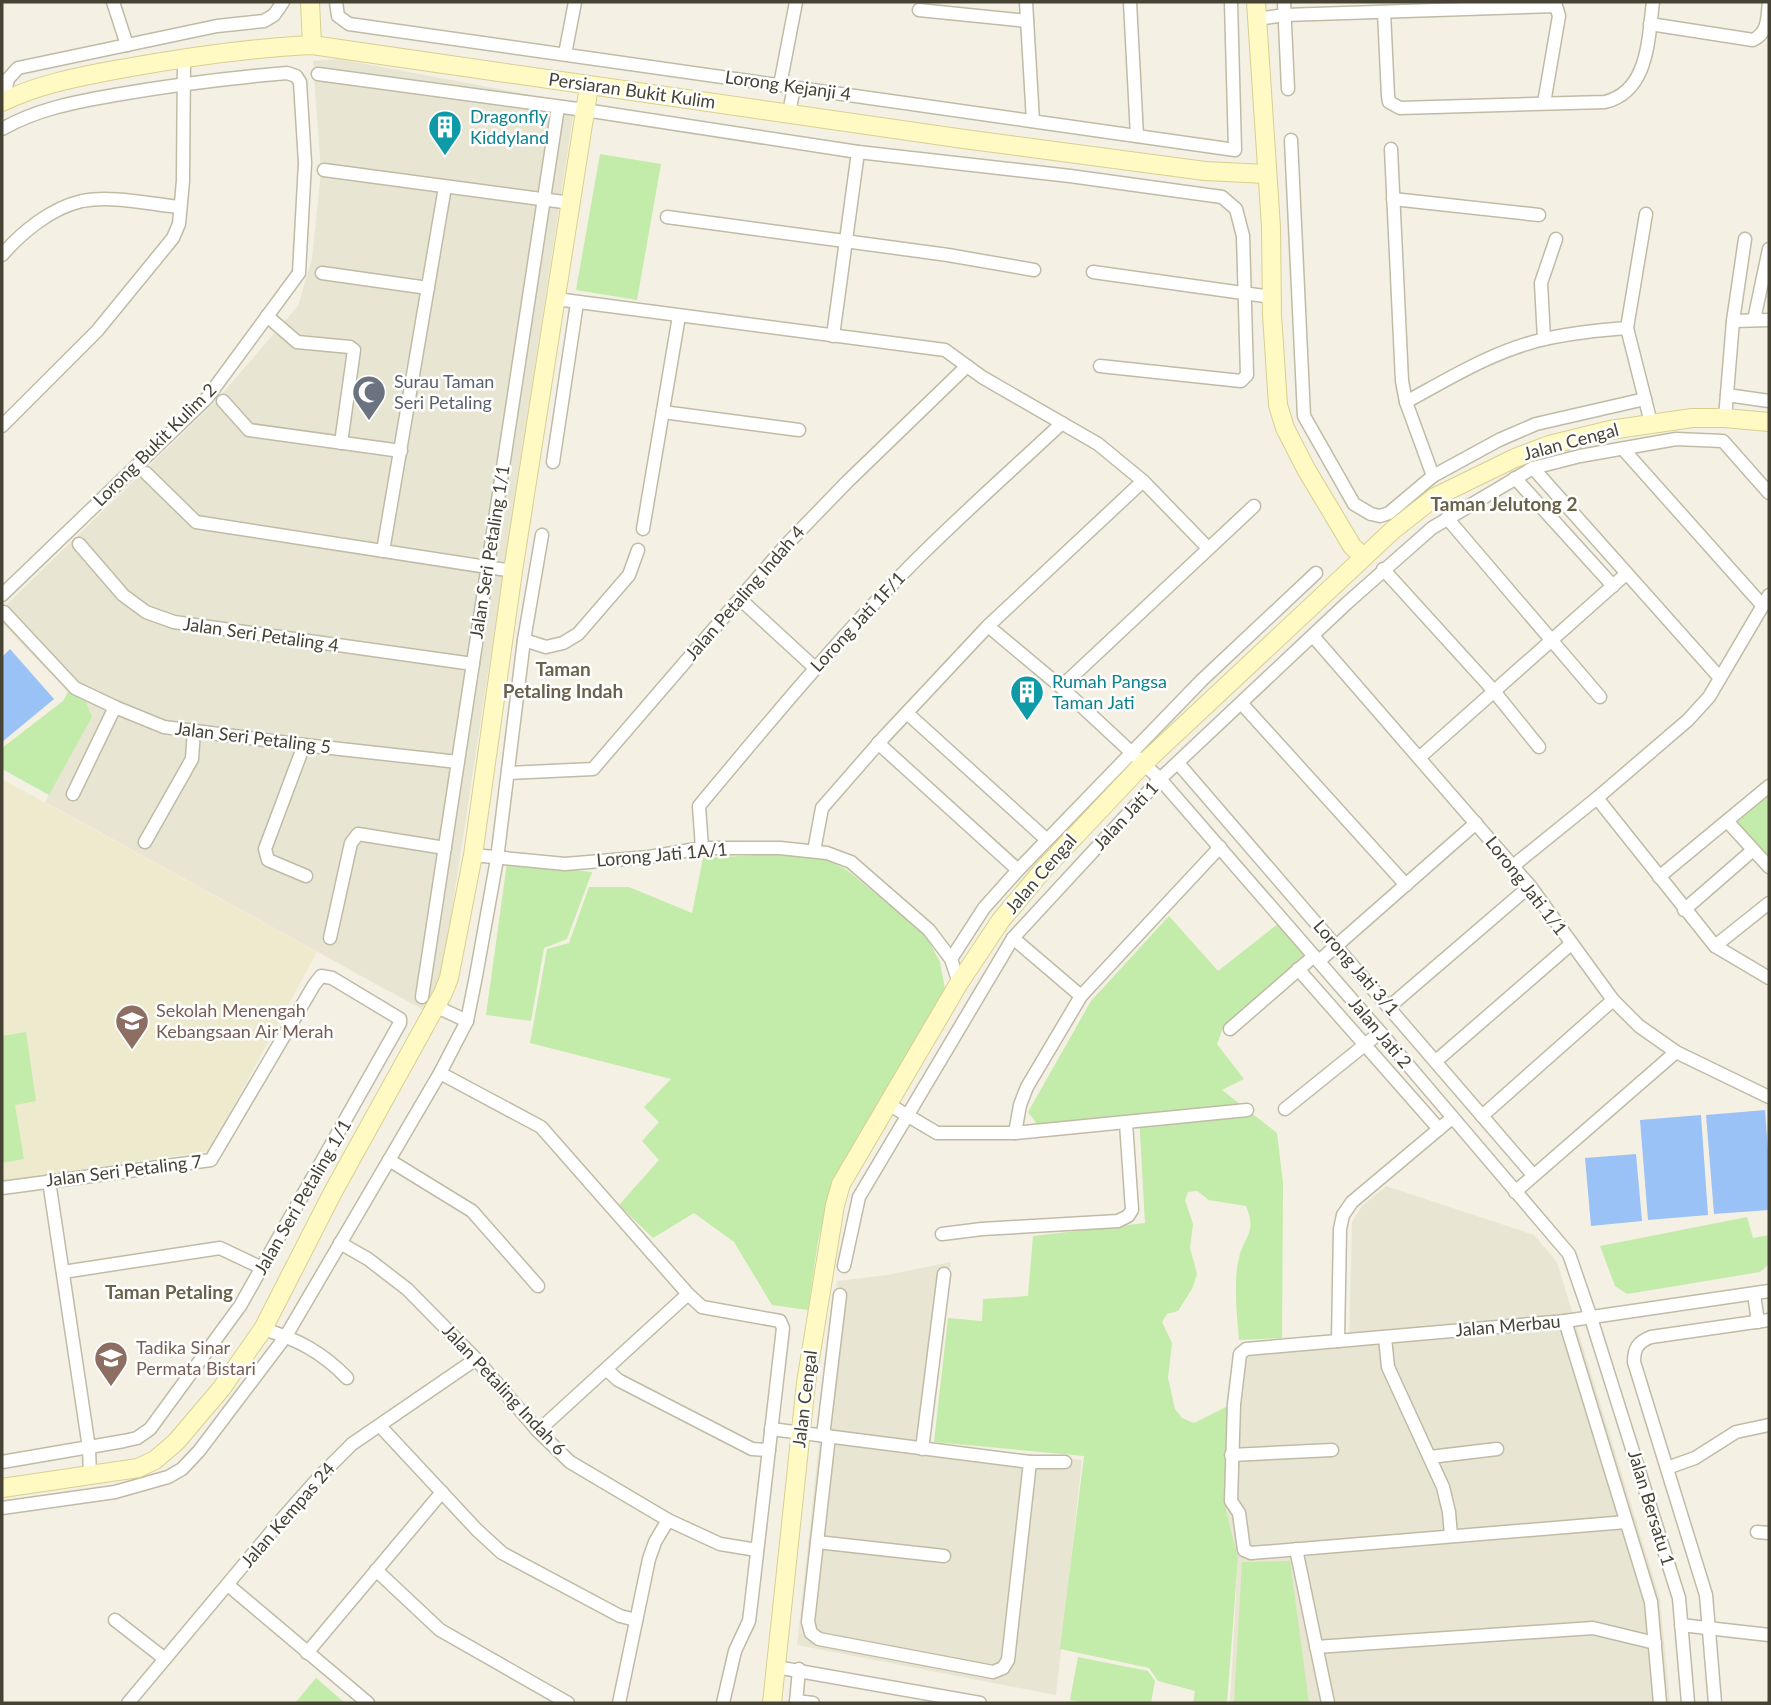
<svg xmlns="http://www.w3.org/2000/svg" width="1771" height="1705" viewBox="0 0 1771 1705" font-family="Lato,sans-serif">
	<rect width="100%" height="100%" fill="#f4f1e4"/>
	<g fill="#e8e5d2">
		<polygon points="339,59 575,103 440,988 427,1012 45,802 92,717 86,702 68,692 2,623 2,609 214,403 298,306 312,258 321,172 313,61"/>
		<polygon points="1386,1186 1534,1235 1557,1262 1660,1599 1670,1703 1230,1703 1238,1558 1226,1510 1233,1357 1349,1347 1352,1222 1362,1206"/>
		<polygon points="951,1262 929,1444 1082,1460 1056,1695 797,1645 837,1281 887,1275"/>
	</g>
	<polygon fill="#eeeacd" points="2,779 317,952 209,1151 2,1182"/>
	<g fill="#c3eba9">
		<polygon points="600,154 661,164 637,300 576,290"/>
		<polygon points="68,692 86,702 92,717 49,795 2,769 2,748 63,701"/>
		<polygon points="1769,794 1769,856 1736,822"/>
		<polygon points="778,854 825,859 847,870 925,934 940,962 945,989 833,1181 818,1241 808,1310 772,1305 734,1242 694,1213 653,1238 619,1205 659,1160 642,1141 659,1122 644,1107 671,1079 530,1043 547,949 569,943 589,887 629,887 692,913 703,858"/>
		<polygon points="507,863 592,872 567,939 544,948 531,1021 486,1015"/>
		<path d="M1169,916l49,55 61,-48 29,33 -85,72 -6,16 27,35 -22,11 55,43 6,50 -1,155 -43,2c-2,-26 -6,-57 0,-82 6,-24 18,-25 7,-52l-37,-6 -12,-9 -9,1 -3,8 8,24 -3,24 7,26 -5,15 -14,22 -11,3 -5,8 10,21 -4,35 7,31 7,9 12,5 34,-17 -2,104 12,48 -11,145h-34l2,-12 -37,-10 -9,-13 -89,-19 24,-193 -150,-14 14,-124 34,3 1,-22 45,-3 5,-60 112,-13 -6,-108 -102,9 -9,-12 63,-111z"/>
		<polygon points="26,1032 36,1101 15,1105 24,1159 2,1163 2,1036"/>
		<polygon points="1747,1217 1753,1238 1769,1235 1769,1264 1760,1272 1627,1294 1615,1286 1600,1246"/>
		<polygon points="1290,1561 1309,1703 1234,1703 1242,1562"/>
		<polygon points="1078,1657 1148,1671 1155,1681 1151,1703 1086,1703 1070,1700"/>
		<polygon points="316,1678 345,1703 295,1703"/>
	</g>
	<g fill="#9bc2f6">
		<polygon points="10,649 54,699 2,742 2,657"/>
		<polygon points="1765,1110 1769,1166 1769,1210 1714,1214 1706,1115"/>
		<polygon points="1701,1115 1708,1215 1648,1220 1640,1120"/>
		<polygon points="1636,1154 1642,1221 1591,1226 1585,1158"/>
	</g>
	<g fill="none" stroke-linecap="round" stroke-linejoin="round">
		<g stroke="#c0bba6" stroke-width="15">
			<g id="street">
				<polyline points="113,2 127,45"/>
				<polyline points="336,2 338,16 349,24 1235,150 1231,2"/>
				<polyline points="1026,2 1033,121"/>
				<polyline points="1130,2 1137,136"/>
				<polyline points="1284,2 1288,89"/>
				<polyline points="919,10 1027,21"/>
				<path d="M1384,12l4,84 1,6 11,6 205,-6c44,-11 43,-63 48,-100"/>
				<polyline points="1257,19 1285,15 1556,6 1559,16 1544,103"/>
				<path d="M1650,24l103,16c16,-8 14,-22 16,-38"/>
				<polyline points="565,54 575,2"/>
				<polyline points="318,74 585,110 858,152 1070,176 1222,197 1236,209 1243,236 1247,375 1241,381 1100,366"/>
				<polyline points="780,85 796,2"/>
				<polyline points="3,101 8,79 18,68 217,26 264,21 274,15 283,2"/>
				<polyline points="789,113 794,87"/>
				<path d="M2,129c35,-20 73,-27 113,-34 57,-10 114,-17 172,-22l9,3 4,6 5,81 -6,110 -92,125 -205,197"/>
				<polyline points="1291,140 1304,416 1354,504 1371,514 1380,516 1389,513 1433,476 1499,440 1536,424 1645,399"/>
				<polyline points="1391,149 1402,381 1406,402 1433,476"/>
				<polyline points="324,170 571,203"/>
				<polyline points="1393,199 1539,215"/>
				<polyline points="1646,214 1627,328 1651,423"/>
				<polyline points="667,217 948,255 1034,270"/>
				<path d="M2,255c20,-23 49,-47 80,-54 30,-6 67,3 97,6"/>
				<polyline points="1093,272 1272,297"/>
				<polyline points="322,273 428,288"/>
				<polyline points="556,299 945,350 982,377 1098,444 1143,481 1208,548"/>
				<polyline points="267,316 297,342 350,347 354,350 341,443"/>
				<polyline points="1754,320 1769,249"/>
				<polyline points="1733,321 1769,320"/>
				<polyline points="833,336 858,152"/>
				<polyline points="1544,339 1541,283 1556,239"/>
				<polyline points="1727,395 1769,401"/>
				<polyline points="223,401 249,430 401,451"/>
				<path d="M1406,402c44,-24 89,-52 139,-63 27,-6 54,-9 82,-11"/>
				<polyline points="663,412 799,430"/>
				<polyline points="1725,418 1733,321 1745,239"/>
				<polyline points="2,426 97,331 173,238 179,224 183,181 184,58"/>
				<polyline points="1623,449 1763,606"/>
				<polyline points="553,462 577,303"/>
				<polyline points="1533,468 1720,678"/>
				<polyline points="146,473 196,522 513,571"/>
				<polyline points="1515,478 1613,586"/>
				<polyline points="1447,518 1600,697"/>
				<polyline points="643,529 679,316"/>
				<polyline points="79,544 123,595 146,612 174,622 473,664"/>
				<polyline points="383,551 445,187"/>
				<polyline points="1383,569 1493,690 1539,747"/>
				<polyline points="740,599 815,668"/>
				<polyline points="4,612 75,688 115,707 164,727 304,745 458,762"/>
				<polyline points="988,626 1061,687 1160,779 1380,1032 1569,1254 1591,1318 1679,1598 1688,1703"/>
				<polyline points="1313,636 1530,886 1613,1000 1639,1026 1676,1052 1769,1097"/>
				<polyline points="524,640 546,647 563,643 578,634 629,575 638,550"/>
				<polyline points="1061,687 1254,506"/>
				<polyline points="1242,704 1406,885"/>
				<polyline points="907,713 1047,840"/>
				<polyline points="878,743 1018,870"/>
				<polyline points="304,745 265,849 268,860 306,876"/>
				<polyline points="1419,758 1626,574"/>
				<polyline points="1178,763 1533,1175"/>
				<polyline points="508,773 593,769 786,545 847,482 967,366"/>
				<polyline points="73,794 115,707"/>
				<polyline points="1597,798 1715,946 1769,978"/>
				<polyline points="1727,821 1769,867"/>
				<polyline points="145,842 192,759 194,730"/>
				<path d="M702,848l-3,-42c69,-83 139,-167 215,-244 48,-48 99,-93 148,-139"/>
				<polyline points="814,851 822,808 884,737 988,626 1143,481"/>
				<polyline points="473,855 565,864 649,857 702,848 780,848 827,853 851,862 929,930 951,959 959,983"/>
				<polyline points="1513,866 1597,798 1688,720 1709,697 1769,595"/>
				<polyline points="1659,877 1769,786"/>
				<polyline points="1684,910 1753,850"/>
				<polyline points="330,938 351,843 358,834 445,848"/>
				<polyline points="1013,938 1081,996"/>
				<polyline points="1715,946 1769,903"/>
				<polyline points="951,959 984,908 1018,870 1202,680 1316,573"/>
				<polyline points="1319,961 1476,823"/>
				<polyline points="1298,969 1439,1129"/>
				<polyline points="422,997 558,107"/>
				<polyline points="437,1007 467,1021"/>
				<polyline points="1389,1007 1530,886"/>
				<polyline points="1230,1029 1314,956"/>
				<polyline points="1436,1061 1571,944"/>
				<polyline points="440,1073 541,1127 688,1294 702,1307 780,1321 783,1328 751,1605 749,1621 735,1651 723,1703"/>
				<polyline points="888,1104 937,1133 1015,1133 1247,1110"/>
				<polyline points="1285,1109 1372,1039"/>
				<polyline points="1482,1116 1613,1000"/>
				<polyline points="1015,1133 1020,1105 1027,1087 1081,996 1220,847"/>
				<polyline points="389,1160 472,1211 538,1286"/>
				<polyline points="49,1181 89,1448 90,1476"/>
				<polyline points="2,1188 211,1160 314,985 321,976 332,978 400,1019 400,1023 240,1306 150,1429 137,1438 124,1441 2,1462"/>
				<polyline points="1515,1192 1676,1052"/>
				<polyline points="942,1234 982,1229 1118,1221 1128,1216 1132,1210 1126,1123"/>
				<polyline points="340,1243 368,1259 407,1289 476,1359 538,1431 570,1462 668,1520 720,1544 757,1550"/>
				<polyline points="844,1266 859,1197 1013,938 1160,779 1347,603 1432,528 1533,468 1580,456 1676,439 1723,441 1769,493"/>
				<polyline points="63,1272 220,1248 262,1268"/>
				<polyline points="1754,1294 1758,1322"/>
				<polyline points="1565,1321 1651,1602 1660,1703"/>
				<path d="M263,1329c34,10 59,23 84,49"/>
				<polyline points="1385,1338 1388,1367 1443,1487 1449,1512 1451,1536"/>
				<polyline points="1338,1341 1340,1229 1343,1215 1352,1202 1452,1118"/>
				<polyline points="606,1369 618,1380 752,1449 769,1450"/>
				<polyline points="380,1426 477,1530 502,1553 620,1616 636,1620"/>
				<polyline points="771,1429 1030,1462 1065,1462"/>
				<polyline points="538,1431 688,1294"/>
				<polyline points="823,1436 840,1295"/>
				<polyline points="829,1436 808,1622 811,1633 819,1639 993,1672 1003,1668 1008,1660 1030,1462"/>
				<polyline points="922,1449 944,1274"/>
				<polyline points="1231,1455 1332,1450"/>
				<polyline points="1430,1457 1497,1449"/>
				<polyline points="1667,1468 1695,1458 1736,1432 1769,1425"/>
				<polyline points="2,1508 115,1492 168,1477 182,1469 199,1451 286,1336 440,1073 467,1021 476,976 497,859 524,640 542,535"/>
				<polyline points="1626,1522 1251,1553 1244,1550 1239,1513 1231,1501 1234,1404 1240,1354 1246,1349 1565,1321 1769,1291"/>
				<polyline points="1757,1532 1769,1533"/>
				<polyline points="817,1542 944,1556"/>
				<polyline points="1296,1549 1328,1703"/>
				<polyline points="376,1570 440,1630 568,1703"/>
				<polyline points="228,1585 368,1703"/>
				<polyline points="115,1620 165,1659"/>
				<polyline points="1681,1625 1769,1635"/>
				<polyline points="1316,1647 1593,1628 1655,1643"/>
				<polyline points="307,1653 442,1492"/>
				<polyline points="776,1667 980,1703"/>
				<polyline points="796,1701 813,1703"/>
				<polyline points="128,1703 282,1519 321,1475 352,1444 476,1359"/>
				<polyline points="619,1703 649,1559 655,1542 668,1520"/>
				<polyline points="796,1703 799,1669"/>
				<path d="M1715,1703l-9,-108 -72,-233c0,-14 4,-20 17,-25l118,-17"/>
			</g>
		</g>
		<g stroke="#d7d090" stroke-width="20">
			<g id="secondary">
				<polyline points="310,2 312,45"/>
				<polyline points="1256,2 1271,227 1272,315 1278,405 1285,428 1306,469 1352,546 1363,557"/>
				<path d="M2,102c39,-19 81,-26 124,-34 61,-11 123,-20 186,-23l652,94 241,32 61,3"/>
				<polyline points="2,1488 138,1468 155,1460 176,1442 221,1389 263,1329 333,1192 443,993 449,978 473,855 513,571 589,86"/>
				<polyline points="772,1703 806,1383 835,1205 841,1184 959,983 1001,920 1043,870 1144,763 1393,530 1435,497 1515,458 1549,445 1610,430 1692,418 1725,418 1769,422"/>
			</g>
		</g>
		<use href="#street" stroke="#fff" stroke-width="12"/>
		<use href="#secondary" stroke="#fffac3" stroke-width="18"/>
	</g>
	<defs>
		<g id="building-pin" transform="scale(1.75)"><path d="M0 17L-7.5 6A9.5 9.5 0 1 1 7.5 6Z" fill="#0f9aa8" stroke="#fff"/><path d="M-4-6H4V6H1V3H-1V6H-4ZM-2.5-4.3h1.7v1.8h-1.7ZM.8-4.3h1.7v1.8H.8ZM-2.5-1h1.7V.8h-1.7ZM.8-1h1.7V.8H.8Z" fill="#fff"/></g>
		<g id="mosque-pin" transform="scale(1.75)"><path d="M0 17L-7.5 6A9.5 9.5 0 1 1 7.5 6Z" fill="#6b7280" stroke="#fff"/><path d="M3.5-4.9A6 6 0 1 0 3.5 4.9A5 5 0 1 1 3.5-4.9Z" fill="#fff"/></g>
		<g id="school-pin" transform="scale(1.75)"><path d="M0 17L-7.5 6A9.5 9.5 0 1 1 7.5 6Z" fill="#8d6e63" stroke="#fff"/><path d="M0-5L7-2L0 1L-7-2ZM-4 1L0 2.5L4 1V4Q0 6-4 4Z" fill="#fff"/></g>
	</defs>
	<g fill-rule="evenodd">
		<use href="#building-pin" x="445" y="127"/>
		<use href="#mosque-pin" x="369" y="392"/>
		<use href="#building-pin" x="1027" y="692"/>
		<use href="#school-pin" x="132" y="1021"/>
		<use href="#school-pin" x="111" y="1358"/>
	</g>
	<g text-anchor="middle" stroke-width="5" stroke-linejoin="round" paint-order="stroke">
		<g font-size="18" fill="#464234" stroke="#fff">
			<text transform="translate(788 86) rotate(8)" y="6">Lorong Kejanji 4</text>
			<text transform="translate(632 91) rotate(8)" y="6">Persiaran Bukit Kulim</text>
			<text transform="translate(1571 442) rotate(-15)" y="6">Jalan Cengal</text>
			<text transform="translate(155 445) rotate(-45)" y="6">Lorong Bukit Kulim 2</text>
			<text transform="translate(490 552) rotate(-81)" y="6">Jalan Seri Petaling 1/1</text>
			<text transform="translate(745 593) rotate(-49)" y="6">Jalan Petaling Indah 4</text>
			<text transform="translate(858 622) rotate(-47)" y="6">Lorong Jati 1F/1</text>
			<text transform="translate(261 635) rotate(8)" y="6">Jalan Seri Petaling 4</text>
			<text transform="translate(253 738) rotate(7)" y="6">Jalan Seri Petaling 5</text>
			<text transform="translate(1126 816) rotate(-47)" y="6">Jalan Jati 1</text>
			<text transform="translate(662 855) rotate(-5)" y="6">Lorong Jati 1A/1</text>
			<text transform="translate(1041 874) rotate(-49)" y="6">Jalan Cengal</text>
			<text transform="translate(1526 886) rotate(52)" y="6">Lorong Jati 1/1</text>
			<text transform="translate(1356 968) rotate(49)" y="6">Lorong Jati 3/1</text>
			<text transform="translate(1380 1033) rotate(50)" y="6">Jalan Jati 2</text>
			<text transform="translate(124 1171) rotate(-7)" y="6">Jalan Seri Petaling 7</text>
			<text transform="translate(303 1197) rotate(-60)" y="6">Jalan Seri Petaling 1/1</text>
			<text transform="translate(1508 1326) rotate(-5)" y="6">Jalan Merbau</text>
			<text transform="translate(504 1390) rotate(47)" y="6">Jalan Petaling Indah 6</text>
			<text transform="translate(805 1399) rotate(-83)" y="6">Jalan Cengal</text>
			<text transform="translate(1651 1508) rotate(73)" y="6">Jalan Bersatu 1</text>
			<text transform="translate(288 1515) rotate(-49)" y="6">Jalan Kempas 24</text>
		</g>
		<g font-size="18" fill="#0d838f" stroke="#fff" text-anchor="start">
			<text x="470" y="123">Dragonfly<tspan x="470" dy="21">Kiddyland</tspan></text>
			<text x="1052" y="688">Rumah Pangsa<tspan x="1052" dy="21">Taman Jati</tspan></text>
		</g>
		<g font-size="18" fill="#5b616d" stroke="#fff" text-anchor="start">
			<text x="394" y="388">Surau Taman<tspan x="394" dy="21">Seri Petaling</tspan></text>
		</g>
		<g font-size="18" fill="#785e54" stroke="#fff" text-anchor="start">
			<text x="156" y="1017">Sekolah Menengah<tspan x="156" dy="21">Kebangsaan Air Merah</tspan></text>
			<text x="136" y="1354">Tadika Sinar<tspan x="136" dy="21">Permata Bistari</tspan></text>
		</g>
		<g font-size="19" font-weight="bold" fill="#6a624a" stroke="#fff">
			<text x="1504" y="511">Taman Jelutong 2</text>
			<text x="563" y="676">Taman<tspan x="563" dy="22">Petaling Indah</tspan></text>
			<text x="169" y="1299">Taman Petaling</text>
		</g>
	</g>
	<rect width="1771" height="1705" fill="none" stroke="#464234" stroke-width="7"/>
</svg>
